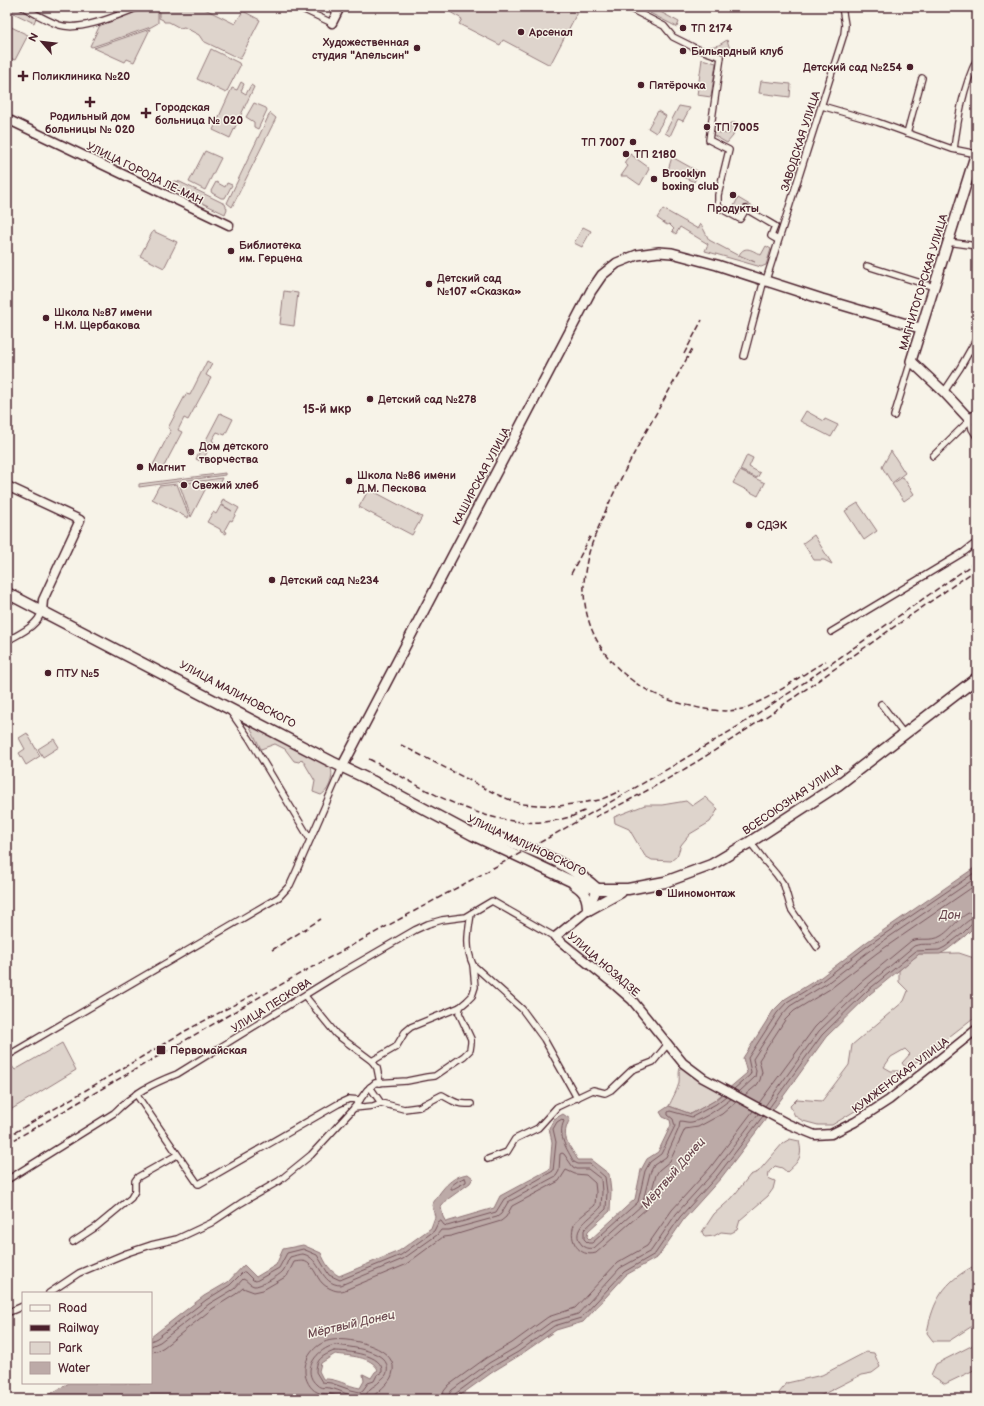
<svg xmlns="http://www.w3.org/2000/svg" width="984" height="1406" viewBox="0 0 984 1406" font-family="'Balsamiq Sans',sans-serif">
	<rect width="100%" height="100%" fill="#f7f3e8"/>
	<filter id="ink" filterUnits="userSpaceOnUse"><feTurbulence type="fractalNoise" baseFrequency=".025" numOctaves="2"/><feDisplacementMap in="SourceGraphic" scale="8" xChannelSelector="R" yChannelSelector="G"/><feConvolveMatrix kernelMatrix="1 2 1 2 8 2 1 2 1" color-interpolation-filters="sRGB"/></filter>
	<g filter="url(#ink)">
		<g fill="#ded4cc" stroke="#947a7c">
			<polygon points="7,7 15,7 36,18 34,23 7,10"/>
			<polygon points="149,7 158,7 158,23 151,27 92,47 90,46 100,25"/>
			<polygon points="159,7 201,7 235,24 243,11 260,20 240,59 203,41 199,35 184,27 180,28 169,22 164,22 163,20 159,18"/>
			<polygon points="452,7 576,7 576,15 550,65 503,40 500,45 459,24 462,19 450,12"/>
			<polygon points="653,8 679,22 677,27 650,13"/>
			<polygon points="7,25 28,35 15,60 10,58 7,64"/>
			<polygon points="150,29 134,62 127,59 125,62 94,48"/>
			<polygon points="727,40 731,52 725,54 704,49 705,48 719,45"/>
			<polygon points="211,49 239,63 240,66 226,93 197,79"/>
			<polygon points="702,59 716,63 711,97 697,95"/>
			<polygon points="761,81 791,84 790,97 759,93"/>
			<polygon points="241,82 244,84 241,91 246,94 251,85 254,87 230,138 213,130 232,88 237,90"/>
			<polygon points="254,103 266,108 267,110 258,129 254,127 254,122 246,117"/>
			<polygon points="679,106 690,108 683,121 678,119 670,136 665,133"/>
			<polygon points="658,111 666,116 656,133 648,128"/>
			<polygon points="270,113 276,118 232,207 227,203"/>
			<polygon points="730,123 735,123 733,136 727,143 713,135 714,132 729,134"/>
			<polygon points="205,151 221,158 205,190 189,182"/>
			<polygon points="630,154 648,167 649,169 640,185 627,176 621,176 628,166 624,163"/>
			<polygon points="672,157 699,172 694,182 668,170"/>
			<polygon points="175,181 180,182 225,204 227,209 225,214 169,187 172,182"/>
			<polygon points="216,182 225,187 227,183 232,185 225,198 221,198 212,193 211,191"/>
			<polygon points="738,198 760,211 758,214 743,206 739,214 732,210"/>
			<path d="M663,209l35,20 3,-5 8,16 30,16 16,6 -16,-7c6,-11 14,-4 22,0l5,-9 5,3 -5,16 -5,2 -56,-16 3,-7 -28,-17 -4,7 -4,-3 2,-2 -5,-5 -2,1 -10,-7z"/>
			<polygon points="583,227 591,231 582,247 574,243"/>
			<polygon points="153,231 177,242 164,268 140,256"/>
			<polygon points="284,291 298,293 294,326 280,324"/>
			<polygon points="207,361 212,364 206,375 211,378 188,420 184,418 178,430 182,432 162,470 153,465 171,430 168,428 186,394 190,395"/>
			<polygon points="806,411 824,421 825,419 838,425 831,437 800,421"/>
			<polygon points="220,413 233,419 225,435 217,432 212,440 214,442 213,445 209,443 205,451 207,452 202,462 196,459"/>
			<polygon points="891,451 905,473 892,483 882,467"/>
			<polygon points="747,455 753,458 749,467 760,473 757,478 740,470"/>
			<polygon points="740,471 765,483 758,496 733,483"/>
			<polygon points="225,473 225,475 139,487 139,484"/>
			<polygon points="903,477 914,494 904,501 892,484"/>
			<polygon points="222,478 217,488 208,484 191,517 180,486 186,486 186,483"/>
			<polygon points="177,484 189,516 188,518 152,499 159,486"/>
			<polygon points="369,489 422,517 412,535 359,507"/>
			<polygon points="223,499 239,508 232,521 230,520 224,531 227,532 226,534 221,532 220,529 207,522 213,512 216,514 221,505 232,511 221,504"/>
			<polygon points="858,503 877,531 864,540 845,511"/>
			<polygon points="814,535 832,564 824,560 814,560 803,543"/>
			<path d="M249,725h4l77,41c5,9 -1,25 -9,29l-8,-3 2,-11 -13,-22 -3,3 -5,-1 -9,-12 -10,-5 -14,5z"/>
			<polygon points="27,733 40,756 26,765 19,753 25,749 19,738"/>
			<polygon points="54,739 59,747 43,757 38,749"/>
			<polygon points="705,797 718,809 710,822 690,834 681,845 677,856 671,861 652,860 645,856 629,829 615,823 614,817 645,805 662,805 686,801 692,806"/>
			<polygon points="959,953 977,959 977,1015 918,1061 905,1067 902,1063 910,1054 905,1049 891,1057 884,1067 891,1071 902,1071 868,1103 832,1125 818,1125 803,1121 795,1116 790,1106 797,1099 822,1101 849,1065 852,1045 904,1001 908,991 899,982 899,970 919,954"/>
			<polygon points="62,1043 76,1070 7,1112 7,1060 15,1070"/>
			<path d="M683,1063l43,28 -12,10 -23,13 -22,-8c3,-7 9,-17 10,-24 1,-9 -2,-10 4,-19z"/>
			<path d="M790,1139l9,2c4,16 0,20 -12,31l-5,-4 -7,-2 -6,6 -1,6 7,3 -2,8 -5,7 -28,24 -3,10 -6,3 -10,-1 -7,4 -9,1 -3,-5 12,-18 18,-16 18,-23 8,-3 25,-29z"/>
			<path d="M974,1266h3v57l-28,18h-16l-6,-8c6,-33 17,-51 47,-67z"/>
			<polygon points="977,1343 977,1368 972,1371 945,1384 931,1375 936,1364"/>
			<polygon points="866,1352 874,1353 880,1367 872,1373 861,1375 814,1399 781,1399 779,1393 787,1383 822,1375"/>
		</g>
		<path fill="#bcaaa7" stroke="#8e7275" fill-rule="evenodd" d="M977,866v58l-12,12 -18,14 -7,4h-21l-49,40 -44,43 -41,57 -64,84 -37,41 -26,38 -32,18 -43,47 -27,8 -36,25 -26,16 -39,28h-413l27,-16h82v-46l53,-41 24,-14 16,-17 12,12 20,-12 7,-16 20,-4 18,8c4,10 9,18 18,23l60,-25 32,-23 4,-11 -3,-12c9,-15 19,-29 36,-31l5,4 -3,5 -22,16 -7,8 2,10 3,5 48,-14 6,-12 50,-27 2,-27 -3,-14 5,-9 9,-5 7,5c-10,18 -2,24 8,41h13l18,14 2,18 -1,19 -22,20 -1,6 3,3 45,-41 6,-29 6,-11 11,-7 13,-27 -1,-5 -7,-3 -3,-5 9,-6 22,8 23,-13 33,-28 -4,-15 30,-47 12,-12 36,-22 47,-36zM335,1354c14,2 37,2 43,16l-3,2 -4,6 -8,-4 1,7 -4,7c-13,-2 -24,-10 -37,-9l-4,-8 2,-8z"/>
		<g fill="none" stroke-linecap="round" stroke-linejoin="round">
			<g stroke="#78575d" stroke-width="1">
				<polyline points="734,1089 750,1075 751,1072 748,1058 777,1013 787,1002 823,980 870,944 977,871"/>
				<polyline points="739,1092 755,1077 756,1071 753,1059 781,1016 790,1006 826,984 873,948 977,877"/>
				<polyline points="745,1095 757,1085 760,1080 762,1072 759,1060 785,1020 794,1011 830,989 877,953 977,884"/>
				<path d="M759,1103l56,-76 45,-44 51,-42c9,-4 21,1 30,-5 12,-7 21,-25 36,-25"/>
				<path d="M765,1106l54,-75 45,-43 50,-42c10,-4 21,1 31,-5 9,-6 23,-24 32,-24"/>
				<polyline points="769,1108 822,1035 867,991 916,951 939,950 945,947 962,934 973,923 977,922"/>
				<path d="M465,1178l1,2v2l-13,7h-2v-3c4,-3 8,-7 14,-8z"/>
				<path d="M151,1341l6,-3 49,-38 24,-15 13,-13h2l8,8 3,1 23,-13 8,-15 16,-4 14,6 12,20 11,5 61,-25 33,-24 5,-10h2l3,4 3,1 49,-14 8,-13 49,-28 3,-29 -3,-13 4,-7 5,-3 2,2c-7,15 3,28 10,41l4,2h12l15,13 2,15 -1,17 -22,21v9l4,4h4l46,-41 7,-31 5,-9 11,-8 14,-28 -2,-7 -5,-4v-3l2,-1 22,6 24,-13 10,-8"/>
				<path d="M335,1345c14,2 57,5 52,27 -1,5 -5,6 -7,9 -3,4 -7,5 -10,8 -3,3 -3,7 -9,7 -11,2 -21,-7 -32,-8 -4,-1 -8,1 -12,-3 -17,-14 0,-37 18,-40z"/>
				<path d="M151,1346l9,-4 49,-38 25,-15 9,-10c4,1 6,6 11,7 5,1 25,-10 29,-15 3,-4 4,-10 7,-14 4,-1 9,-3 13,-3 18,4 17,31 38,31l62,-26 34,-24 4,-5h8l48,-13 4,-3 7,-12 48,-26 3,-5 1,-17 2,-1 2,1 9,13 4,2h11l13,10 1,13 -1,15c-8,10 -33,22 -19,38 4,3 7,4 12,3l48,-43 8,-32 4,-8 12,-8 13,-29 1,-7c4,0 8,2 12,1 11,-2 30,-16 39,-23"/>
				<path d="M334,1351c13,0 50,3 48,21l-5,3 -3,6 -6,2 -5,7 -3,2 -9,-2 -20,-7 -9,-1 -6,-10c0,-13 6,-16 18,-21z"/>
				<path d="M151,1352l6,-1 7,-4 48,-38 24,-15 7,-6 11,4 9,-2 24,-14 7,-14c6,-1 11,-2 15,2 9,9 8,18 20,24 6,3 10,4 16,2l60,-25 38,-28 8,-1 50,-15 5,-4 6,-11 47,-25 7,-11 9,4 11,1 9,8 1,9 -1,13c-6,6 -17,12 -21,20 -6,15 5,33 22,28l51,-45 9,-33 3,-5 11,-9 15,-32 13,-2 24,-13 14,-12"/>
				<path d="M343,1399c-4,-2 -10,-5 -14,-5 -5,-1 -8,0 -12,-2 -7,-3 -12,-13 -12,-20 -1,-16 12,-30 27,-32 18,-3 70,8 60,35 -2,8 -16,18 -22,24"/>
				<polyline points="442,1399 444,1391 449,1385 486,1358 512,1343 548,1317 575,1308 617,1263 647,1246 672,1210 710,1168 753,1111"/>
				<polyline points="448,1399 449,1394 452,1390 489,1363 515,1348 551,1322 578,1314 620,1268 651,1251 676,1214 714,1172 758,1114"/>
				<polyline points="453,1399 455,1394 492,1367 518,1352 554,1326 581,1318 624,1272 655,1254 680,1217 718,1175 763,1116"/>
			</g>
			<g stroke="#4a1f2b" stroke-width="8">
				<g id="street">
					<path d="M23,7c11,6 24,14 36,18 22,7 59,-10 80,-18"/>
					<polyline points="298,7 332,23"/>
					<polyline points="627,7 664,26 673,37 695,48 721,57 709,140 729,150 718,195 718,207 740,219 746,209 775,226 771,236 778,240"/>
					<polyline points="822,106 877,122 952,149 977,154"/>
					<polyline points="907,133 922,78"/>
					<path d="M954,149c4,-31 9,-62 23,-90"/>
					<polyline points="948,242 977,246"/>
					<polyline points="867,266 934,287"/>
					<polyline points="766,280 844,34 845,25 842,7"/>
					<polyline points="744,356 764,280"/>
					<polyline points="944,392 960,368 977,338"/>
					<polyline points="894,416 911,361"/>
					<polyline points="970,420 972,429 977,437"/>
					<polyline points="933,456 970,420"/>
					<polyline points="831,632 964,552 977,542"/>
					<path d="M7,641c13,-8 30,-14 35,-30"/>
					<polyline points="881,704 904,734"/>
					<polyline points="230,711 249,738 310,839"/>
					<polyline points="750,842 764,860 776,874 784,885 791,909 817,947"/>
					<path d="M471,914c-3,19 -6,33 2,51l49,44 22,30 33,59"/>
					<polyline points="305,996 336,1034 372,1061 377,1068 380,1083"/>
					<polyline points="7,1056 279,897 290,885 296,872 342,767"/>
					<polyline points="372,1061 396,1047 405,1032 411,1027 460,1007 467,1001 472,996 475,987 473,965"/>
					<polyline points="370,1087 381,1103"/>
					<polyline points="136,1094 198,1184 199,1184 338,1104 349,1099 360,1100"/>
					<path d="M354,1108l19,-2 8,-3 23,6 15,-2 23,-12c13,7 13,9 29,9"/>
					<polyline points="488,1159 507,1152 515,1139 538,1128 557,1107 593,1090 605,1093 611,1090 632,1070 653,1062 667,1045"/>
					<path d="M7,1180l107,-67c20,-20 37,-29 63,-39l157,-97 81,-47 13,-6 14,-4 23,-3 27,-16 63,36"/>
					<polyline points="73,1242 96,1227 131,1198 135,1191 135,1181 138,1177 177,1155"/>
					<polyline points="49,1293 79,1273 127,1253 151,1245 177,1239 211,1223 241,1203 279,1181 311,1155 354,1108 367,1090 375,1083 407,1081 427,1077 435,1076 464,1056 470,1050 471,1043 471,1039 459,1013 460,1007"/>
					<polyline points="7,1313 23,1306"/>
				</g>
			</g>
			<g stroke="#4a1f2b" stroke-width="11">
				<g id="secondary">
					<polyline points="332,23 340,7"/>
					<polyline points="7,119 229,225"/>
					<polyline points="7,486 80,520 43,600 42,611"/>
					<polyline points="597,889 588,910 555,937 616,986 632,1000 683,1063 703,1078 788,1124 815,1135 831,1134 855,1122 889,1100 977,1029"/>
				</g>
			</g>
			<g stroke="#4a1f2b" stroke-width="12">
				<g id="primary">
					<polyline points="977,156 974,159 911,361 944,392 970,420 977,414"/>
					<polyline points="342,767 591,291 602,275 617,263 637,255 659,252 672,253 717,265 822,299 920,328"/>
				</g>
			</g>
			<g stroke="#4a1f2b" stroke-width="13">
				<g id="highway">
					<polyline points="7,593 332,762 372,781 473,835 571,881 597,889 628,889 665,882 711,865 750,842 838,785 977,678"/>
					<path d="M477,831c41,13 87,28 119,57"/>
					<path d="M574,884c11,7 14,13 14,26"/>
					<polyline points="588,910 621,892"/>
				</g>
			</g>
			<use href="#street" stroke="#f7f3e8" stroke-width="5.5"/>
			<use href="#secondary" stroke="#f7f3e8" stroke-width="8"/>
			<use href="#primary" stroke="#f7f3e8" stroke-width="9"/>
			<use href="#highway" stroke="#f7f3e8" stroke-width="10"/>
			<g stroke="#4a1f2b" stroke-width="1.5" stroke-dasharray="6 3" stroke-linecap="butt">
				<path d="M692,349c-29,54 -62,107 -87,163 -7,17 -16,35 -19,54 -13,71 37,126 105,140 16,4 35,7 51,3 5,-1 10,-4 14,-6 25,-11 46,-29 70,-42"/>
				<polyline points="684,354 702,320"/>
				<polyline points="571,574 591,535"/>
				<polyline points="401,745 496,794 520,804 559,806 600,800 620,791"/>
				<path d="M369,759c61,32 131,81 204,57 4,-2 9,-4 14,-6"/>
				<path d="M595,817c81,-38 151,-86 224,-137 52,-37 105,-74 158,-111"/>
				<polyline points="272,950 321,919"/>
				<polyline points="7,1137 187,1030 258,992"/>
				<polyline points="7,1144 294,977 548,838 671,767 737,727 795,689 977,561"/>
			</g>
		</g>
	</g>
	<g fill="#4a1f2b" stroke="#f7f3e8" stroke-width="1.5">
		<circle cx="683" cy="28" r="4"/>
		<circle cx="521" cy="32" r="4"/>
		<circle cx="417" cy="48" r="4"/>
		<circle cx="683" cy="51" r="4"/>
		<circle cx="910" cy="67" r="4"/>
		<path d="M21 70h4v4h4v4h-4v4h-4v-4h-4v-4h4z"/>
		<circle cx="641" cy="85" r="4"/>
		<path d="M88 96h4v4h4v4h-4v4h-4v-4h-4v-4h4z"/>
		<path d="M144 107h4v4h4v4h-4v4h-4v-4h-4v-4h4z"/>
		<circle cx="707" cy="127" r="4"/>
		<circle cx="633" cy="142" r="4"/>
		<circle cx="626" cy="154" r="4"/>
		<circle cx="654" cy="179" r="4"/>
		<circle cx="733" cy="195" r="4"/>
		<circle cx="231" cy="251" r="4"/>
		<circle cx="429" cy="284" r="4"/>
		<circle cx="46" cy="318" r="4"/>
		<circle cx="370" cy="399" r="4"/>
		<circle cx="191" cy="452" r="4"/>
		<circle cx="140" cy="467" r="4"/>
		<circle cx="349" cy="481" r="4"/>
		<circle cx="184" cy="485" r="4"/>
		<circle cx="749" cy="525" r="4"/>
		<circle cx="272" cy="580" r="4"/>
		<circle cx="48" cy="673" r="4"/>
		<circle cx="659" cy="893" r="4"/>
		<rect x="156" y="1045" width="10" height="10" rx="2"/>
	</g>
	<g text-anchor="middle" stroke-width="3" stroke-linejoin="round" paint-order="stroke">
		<g font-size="11" font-weight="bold" fill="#4a1f2b" stroke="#f7f3e8" text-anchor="start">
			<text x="691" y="32">ТП 2174</text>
			<text x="529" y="36">Арсенал</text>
			<text x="409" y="46" text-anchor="end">Художественная<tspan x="409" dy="13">студия "Апельсин"</tspan></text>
			<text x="691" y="55">Бильярдный клуб</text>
			<text x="902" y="71" text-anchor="end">Детский сад №254</text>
			<text x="32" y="80">Поликлиника №20</text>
			<text x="649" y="89">Пятёрочка</text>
			<text x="155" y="111">Городская<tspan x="155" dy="13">больница № 020</tspan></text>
			<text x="90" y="120" text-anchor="middle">Родильный дом<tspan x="90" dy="13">больницы № 020</tspan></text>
			<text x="715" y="131">ТП 7005</text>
			<text x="625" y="146" text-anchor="end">ТП 7007</text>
			<text x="634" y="158">ТП 2180</text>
			<text x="662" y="177">Brooklyn<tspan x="662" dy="13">boxing club</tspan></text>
			<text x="733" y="212" text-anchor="middle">Продукты</text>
			<text x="239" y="249">Библиотека<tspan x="239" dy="13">им. Герцена</tspan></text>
			<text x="437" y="282">Детский сад<tspan x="437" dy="13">№107 «Сказка»</tspan></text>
			<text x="54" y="316">Школа №87 имени<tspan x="54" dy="13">Н.М. Щербакова</tspan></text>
			<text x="378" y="403">Детский сад №278</text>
			<text x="199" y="450">Дом детского<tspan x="199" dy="13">творчества</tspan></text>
			<text x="148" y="471">Магнит</text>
			<text x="357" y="479">Школа №86 имени<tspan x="357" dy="13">Д.М. Пескова</tspan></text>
			<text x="192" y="489">Свежий хлеб</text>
			<text x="757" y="529">СДЭК</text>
			<text x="280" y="584">Детский сад №234</text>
			<text x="56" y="677">ПТУ №5</text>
			<text x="667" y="897">Шиномонтаж</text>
			<text x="170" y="1054">Первомайская</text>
		</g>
		<g font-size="11" fill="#4a1f2b" stroke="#f7f3e8">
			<text transform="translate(800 141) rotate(-72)" y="4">ЗАВОДСКАЯ УЛИЦА</text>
			<text transform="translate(145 173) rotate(26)" y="4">УЛИЦА ГОРОДА ЛЕ-МАН</text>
			<text transform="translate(923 282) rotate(-73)" y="4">МАГНИТОГОРСКАЯ УЛИЦА</text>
			<text transform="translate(481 476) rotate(-62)" y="4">КАШИРСКАЯ УЛИЦА</text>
			<text transform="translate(238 694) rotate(28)" y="4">УЛИЦА МАЛИНОВСКОГО</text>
			<text transform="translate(792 799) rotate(-34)" y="4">ВСЕСОЮЗНАЯ УЛИЦА</text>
			<text transform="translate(527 845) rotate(25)" y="4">УЛИЦА МАЛИНОВСКОГО</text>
			<text transform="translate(604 964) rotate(41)" y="4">УЛИЦА НОЗАДЗЕ</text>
			<text transform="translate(271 1005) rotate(-32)" y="4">УЛИЦА ПЕСКОВА</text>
			<text transform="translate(900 1075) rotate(-37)" y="4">КУМЖЕНСКАЯ УЛИЦА</text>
		</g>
		<g font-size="12" font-weight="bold" fill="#4a1f2b" stroke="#f7f3e8">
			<text x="327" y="413">15-й мкр</text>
		</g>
		<g font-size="12" font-style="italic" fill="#6c4950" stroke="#f7f3e8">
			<text x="950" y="919">Дон</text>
			<text transform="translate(673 1173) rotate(-49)" y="4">Мёртвый Донец</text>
			<text transform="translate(351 1324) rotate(-13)" y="4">Мёртвый Донец</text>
		</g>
	</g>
	<rect width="984" height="1406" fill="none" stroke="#f7f3e8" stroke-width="24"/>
	<rect x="12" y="12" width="960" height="1382" fill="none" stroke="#4a1f2b" stroke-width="1.5" filter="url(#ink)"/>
	<rect x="22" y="1292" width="130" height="92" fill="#f7f3e8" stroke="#b29e9c"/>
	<rect x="30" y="1305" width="20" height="6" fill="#f7f3e8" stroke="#b29e9c"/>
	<text x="58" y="1312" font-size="12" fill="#4a1f2b">Road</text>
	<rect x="30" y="1325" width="20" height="6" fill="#4a1f2b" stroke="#b29e9c"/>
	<text x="58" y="1332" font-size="12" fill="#4a1f2b">Railway</text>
	<rect x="30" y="1342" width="20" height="12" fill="#ded4cc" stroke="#b29e9c"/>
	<text x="58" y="1352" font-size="12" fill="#4a1f2b">Park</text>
	<rect x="30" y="1362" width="20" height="12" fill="#bcaaa7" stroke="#b29e9c"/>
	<text x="58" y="1372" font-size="12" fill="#4a1f2b">Water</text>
	<g transform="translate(42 42) rotate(298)" stroke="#f7f3e8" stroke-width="3" paint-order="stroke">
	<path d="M0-3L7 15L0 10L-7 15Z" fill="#4a1f2b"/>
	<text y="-6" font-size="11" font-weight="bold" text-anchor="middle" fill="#4a1f2b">N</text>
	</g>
</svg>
